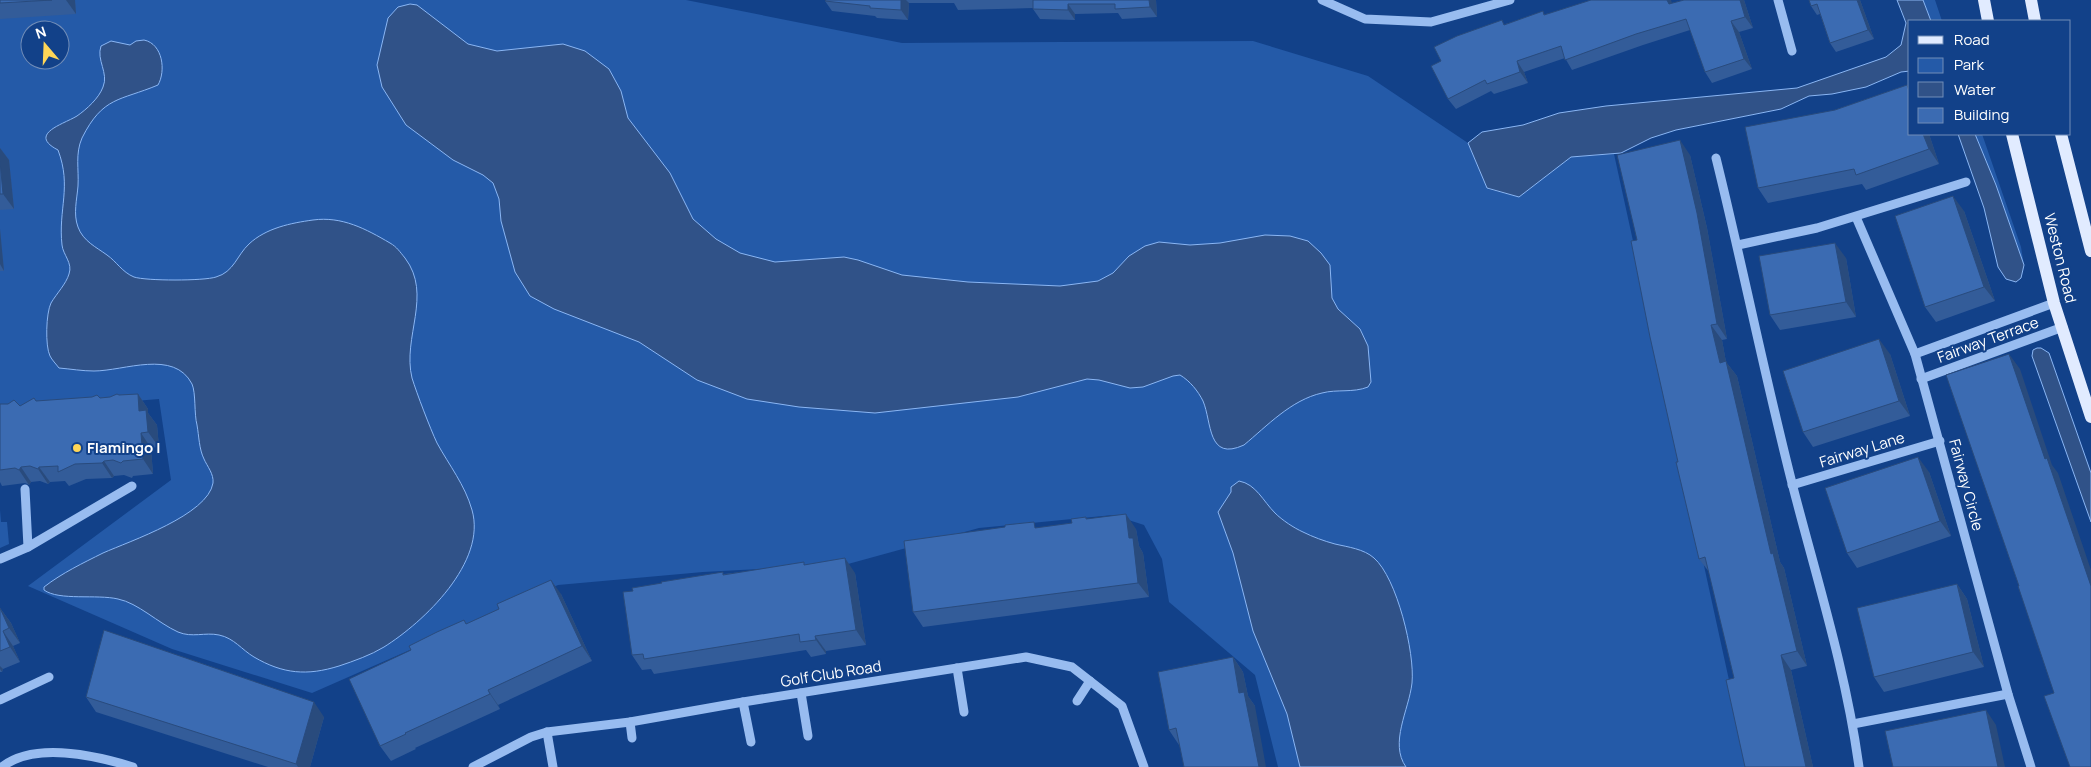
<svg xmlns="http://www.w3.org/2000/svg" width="2091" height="767" viewBox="0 0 2091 767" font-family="Manrope,sans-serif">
	<rect width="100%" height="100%" fill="#124189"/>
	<g fill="#245aa8" fill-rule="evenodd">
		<path d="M0,0h686l216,43 351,-2 115,35 100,67 20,46 31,8 52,-40 43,-3 134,613h-470l-23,-92 -86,-73 -7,-43 -18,-34 -31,-10 -134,13 -131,36 -145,8 -145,13 -246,108 -140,-44 -144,-63 143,-106 -12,-81 -159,13zM30,30h30v30h-30z"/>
		<polygon points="1923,0 1935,0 1942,21 1931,21"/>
		<polygon points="1975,134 1982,134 2021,247 2024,265 1996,185"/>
		<polygon points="0,510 1,522 7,522 9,544 0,548"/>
	</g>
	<g fill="#305288" stroke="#8ab6f4">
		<polygon points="1897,0 1923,0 1931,21 1910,21 1910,71 1901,72 1866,87 1832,94 1809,96 1781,109 1676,130 1651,138 1621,153 1571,157 1519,197 1487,188 1468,143 1482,132 1523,125 1559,113 1606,106 1797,88 1886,57 1901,45 1906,23"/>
		<path d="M410,4l7,1 51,39 29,7 66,-7 22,7 24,18 12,22 7,27 42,55 23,46 23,20 24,14 35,9 69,-5 14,3 44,15 66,7 92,4 38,-5 15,-8 16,-17 16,-10 14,-4 31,3 30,-2 45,-8 25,1 18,5 13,12 9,12 2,33 6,11 22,20 8,17 3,36 -3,5c-15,6 -31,2 -46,6 -31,7 -55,33 -78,52 -37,17 -32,-23 -41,-44 -5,-10 -13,-20 -23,-26l-7,1 -30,11 -13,1 -31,-8 -12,-1 -69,18 -143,16 -76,-6 -52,-8 -50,-19 -58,-38 -85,-33 -24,-13 -15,-24 -14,-51 -2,-22 -6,-16 -10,-8 -30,-15 -47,-35 -24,-38 -5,-22 11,-47 10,-11z"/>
		<path d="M144,40c19,4 22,31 14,45 -38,16 -55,11 -76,53 -7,16 -3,31 -4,48 -1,13 -5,28 0,41 5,14 18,20 29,28 10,7 15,17 27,22 12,4 70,4 82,0 18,-5 21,-22 33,-33 17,-16 42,-21 64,-24 29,-4 53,9 77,23 7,4 10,9 15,15 28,37 -3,79 7,120 5,16 18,50 25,65 12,22 28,42 35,67 15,52 -48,112 -88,137 -13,8 -30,14 -45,19 -32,10 -56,8 -85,-9 -12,-7 -20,-19 -35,-22 -14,-3 -27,3 -41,-3 -20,-9 -40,-29 -60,-33 -21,-5 -59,2 -74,-9v-3c18,-14 39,-24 59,-34 27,-12 105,-38 110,-70 1,-9 -6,-17 -9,-24 -5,-10 -5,-23 -7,-34 -3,-11 -1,-32 -5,-41 -18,-35 -68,-13 -98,-13 -12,0 -23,-2 -35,-3 -3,-4 -7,-8 -9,-12 -5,-10 -4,-43 1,-53 6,-10 15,-19 18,-29 4,-11 -6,-19 -7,-29 -4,-36 10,-58 -4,-95 -31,-16 6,-26 19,-34 10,-7 22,-18 26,-29 6,-14 -7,-27 -2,-41l10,-5 19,4 6,-4z"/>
		<polygon points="1958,134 1975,134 1996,185 2024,265 2021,278 2016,282 2006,279 1998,267 1984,208"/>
		<polygon points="2037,348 2041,348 2049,353 2091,473 2091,522 2032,356 2033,350"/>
		<path d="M1239,481c17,3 24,20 36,32 7,7 19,15 28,19 10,5 21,9 32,12 13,3 29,5 39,14 23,20 41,95 38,125 -3,27 -23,60 -6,84h-106l-13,-53 -34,-83 -20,-78 -15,-41 13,-20v-5z"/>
	</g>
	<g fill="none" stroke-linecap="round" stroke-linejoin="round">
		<g stroke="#98bcf0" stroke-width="9">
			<polyline points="1322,0 1365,19 1431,22 1510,0"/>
			<polyline points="1778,0 1792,51"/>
			<path d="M1716,158c27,109 49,220 77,329 24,93 53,184 66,280"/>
			<polyline points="1856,217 1915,354 2008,694 2031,767"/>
			<polyline points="1738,245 1817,228 1966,182"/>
			<polyline points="1915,354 2054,303"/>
			<polyline points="1921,379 2063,327"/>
			<polyline points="1792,485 1940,441"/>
			<polyline points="25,489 28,547"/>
			<polyline points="0,559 28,547 132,486"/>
			<polyline points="957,668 964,712"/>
			<polyline points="801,693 808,736"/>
			<polyline points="0,700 49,677"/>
			<polyline points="1077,701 1090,681"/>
			<polyline points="743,702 751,742"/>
			<polyline points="630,722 632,738"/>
			<polyline points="1853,724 2008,694"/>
			<polyline points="547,732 553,767"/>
			<path d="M2,767c33,-26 95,-11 131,0"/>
			<polyline points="473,767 531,737 547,732 630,722 743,702 1026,657 1072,667 1122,706 1144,767"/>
		</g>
		<g stroke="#e1ebff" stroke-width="12">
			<polyline points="1984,0 1988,21"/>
			<polyline points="2031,0 2035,21"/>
			<polyline points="2012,134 2054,303 2091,417"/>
			<polyline points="2061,134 2091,251"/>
		</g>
	</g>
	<g fill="#335c99">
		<polygon points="0,0 75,0 76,14 0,19"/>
		<polygon points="826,0 1156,0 1157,17 1122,19 1118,13 1075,14 1075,20 1040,19 1033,9 1033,8 958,10 954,3 909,3 908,20 877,18 875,16 832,11 825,1"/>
		<polygon points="1684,0 1744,0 1753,28 1739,32 1752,69 1712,83 1705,72 1690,30 1643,45 1572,70 1565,58 1524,72 1528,83 1494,94 1491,91 1456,109 1448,99 1505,24 1545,14 1672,3"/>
		<polygon points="1809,0 1860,0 1874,39 1836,52 1830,43 1820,14 1817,15 1811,6"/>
		<polygon points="1907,85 1910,89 1910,134 1929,134 1939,164 1866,190 1862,184 1768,203 1758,188 1835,110"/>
		<polygon points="0,148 9,160 14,209 0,210"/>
		<polygon points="1690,155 1707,228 1727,339 1722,340 1726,362 1737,376 1780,562 1784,568 1807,666 1791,670 1813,767 1745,767 1734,678 1709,572 1699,559 1678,462 1637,240"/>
		<polygon points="1964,211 1995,301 1936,322 1925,307"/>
		<polygon points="0,229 4,271 0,271"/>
		<polygon points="1846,258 1856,317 1780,330 1770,315"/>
		<polygon points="1890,354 1910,416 1813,447 1803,432"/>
		<polygon points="138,394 148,409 148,413 157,425 159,447 151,448 153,474 133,476 132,478 124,475 114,476 112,478 86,479 69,486 65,481 50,482 48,484 40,481 31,482 29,485 25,483 2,486 0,482 0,404 20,406 36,401 110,397 119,395"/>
		<polygon points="1929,472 1951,536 1857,568 1847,553"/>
		<polygon points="1086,517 1087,519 1136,529 1139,546 1143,553 1149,597 923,627 913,612 1038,528 1072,523"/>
		<polygon points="806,565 855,573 866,645 826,651 826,654 811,657 806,650 654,674 651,669 642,670 632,655 633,591 662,583 724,574"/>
		<polygon points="1957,584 1967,599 1984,667 1884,692 1874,677"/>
		<polygon points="561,594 592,661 498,705 500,709 415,748 416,749 391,761 380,746 411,650 464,620 467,624"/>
		<polygon points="0,608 11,623 20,643 13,646 20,662 3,669 2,672 0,672"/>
		<polygon points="1233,657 1243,672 1248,696 1255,706 1179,745 1169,730"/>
		<polygon points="86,697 324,717 310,767 268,767 96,712"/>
	</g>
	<g fill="#294b7d">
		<polygon points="66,0 75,0 76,14"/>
		<polygon points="901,0 906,0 909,3 908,20 901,10"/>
		<polygon points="1149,0 1156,0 1157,17 1150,7"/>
		<polygon points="1667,0 1671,0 1676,15 1669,4"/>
		<polygon points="1740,0 1744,0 1753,28 1745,17"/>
		<polygon points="1857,0 1860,0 1874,39 1868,30"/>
		<polygon points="1068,4 1075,14 1075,20 1068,10"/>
		<polygon points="1731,21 1739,32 1752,69 1744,59"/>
		<polygon points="1517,61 1524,72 1528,83 1520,72"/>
		<polygon points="1923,134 1929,134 1939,164 1929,149"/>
		<polygon points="1680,140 1690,155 1707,228 1727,339 1717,324"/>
		<polygon points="0,148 9,160 14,209 3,194 0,161"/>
		<polygon points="1953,196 1964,211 1995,301 1984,287"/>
		<polygon points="0,229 4,271 0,264"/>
		<polygon points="1835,243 1846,258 1856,317 1846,302"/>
		<polygon points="1711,325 1722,340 1726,362 1737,376 1780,562 1784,568 1807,666 1797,651 1720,363"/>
		<polygon points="1879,339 1890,354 1910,416 1899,401"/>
		<polygon points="2009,354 2020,369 2052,465 2058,473 2091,570 2091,586 2045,459"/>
		<polygon points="138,394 148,409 148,413 157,425 159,447 148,432 139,411"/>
		<polygon points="141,433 151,448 153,474 143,459"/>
		<polygon points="1918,457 1929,472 1951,536 1940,521"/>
		<polygon points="104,461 114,476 112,478 102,463"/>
		<polygon points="21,467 31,482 29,485 19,470"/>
		<polygon points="39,467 50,482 48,484 38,469"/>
		<polygon points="1126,514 1136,529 1139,546 1143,553 1149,597 1138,583 1129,538"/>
		<polygon points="845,558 855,573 866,645 856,630"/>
		<polygon points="551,580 561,594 592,661 582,646"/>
		<polygon points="1957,584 1967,599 1984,667 1973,652"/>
		<polygon points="0,608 11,623 20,643 9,628"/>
		<polygon points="3,631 13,646 20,662 10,647"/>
		<polygon points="815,636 826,651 826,654 816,640"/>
		<polygon points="1781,655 1791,670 1813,767 1806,767"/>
		<polygon points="1233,657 1243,672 1248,696 1255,706 1266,767 1259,767 1239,693"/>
		<polygon points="0,666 3,669 2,672 0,669"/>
		<polygon points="488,690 498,705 500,709 490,694"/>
		<polygon points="314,702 324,717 310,767 298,767 296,764"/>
		<polygon points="1986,710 1996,725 2005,767 1998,767"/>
	</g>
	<g fill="#3b6bb2" stroke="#294b7d">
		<polygon points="0,0 52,0 0,3"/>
		<polygon points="826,0 901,0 901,10 870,8 870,6 825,1"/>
		<polygon points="1033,0 1149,0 1150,7 1115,9 1115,4 1068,4 1068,10 1033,9"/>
		<polygon points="1591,0 1667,0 1669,4 1684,0 1740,0 1745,17 1731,21 1744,59 1705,72 1686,19 1636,34 1565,60 1561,46 1517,61 1520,72 1487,84 1485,80 1448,99 1431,66 1441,61 1434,47 1457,36 1502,20 1504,25 1543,11 1544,15"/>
		<polygon points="1809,0 1857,0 1868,30 1830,43 1817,4 1811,6"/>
		<polygon points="1907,85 1910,94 1910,134 1923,134 1929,149 1856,175 1854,169 1758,188 1745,127 1835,110"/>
		<polygon points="1680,140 1697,213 1717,324 1711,325 1720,363 1726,361 1771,554 1773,553 1797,651 1781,655 1806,767 1745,767 1726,680 1734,678 1705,557 1699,559 1676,462 1678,462 1650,337 1631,241 1637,240 1617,155"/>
		<polygon points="0,161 3,194 0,194"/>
		<polygon points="1953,196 1984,287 1925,307 1895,216"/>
		<polygon points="1835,243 1846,302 1770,315 1759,256"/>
		<polygon points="1879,339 1899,401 1803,432 1783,371"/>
		<polygon points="2009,354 2045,459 2047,458 2091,586 2091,767 2070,767 2044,696 2054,693 2018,586 2019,586 1946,375"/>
		<polygon points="117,394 119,395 138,394 139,411 146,410 148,432 141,433 143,459 123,461 121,463 113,460 104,461 102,463 75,464 58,472 58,466 39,467 38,469 30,466 21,467 19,470 15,468 0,470 0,404 8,404 14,400 20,406 34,398 36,401 92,397 97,395 100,398 110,397"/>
		<polygon points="1918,457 1940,521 1847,553 1825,488"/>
		<polygon points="1126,514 1129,538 1133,538 1138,583 913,612 904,541 1005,527 1005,525 1034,522 1035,528 1072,523 1071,519 1086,517 1086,519"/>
		<polygon points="845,558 856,630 815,636 816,640 800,642 799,634 644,659 643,654 632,655 623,592 633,591 632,588 662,583 661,582 723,572 723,575 804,562 804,565"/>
		<polygon points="551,580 582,646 488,690 490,694 405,733 406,734 380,746 349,679 411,650 409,646 437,632 464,620 466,624 499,609 497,604"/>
		<polygon points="1957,584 1973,652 1874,677 1857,608"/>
		<polygon points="0,608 9,628 3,631 10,647 0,651"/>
		<polygon points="104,630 314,702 296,764 86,697"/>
		<polygon points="1233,657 1239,693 1244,692 1259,767 1184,767 1176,728 1169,730 1158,672"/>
		<polygon points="1986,710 1998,767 1893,767 1885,731"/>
	</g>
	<circle fill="#ffd657" stroke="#124189" stroke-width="2" cx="77" cy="448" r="5"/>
	<g text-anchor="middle" stroke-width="4" stroke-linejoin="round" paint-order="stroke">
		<g font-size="15" fill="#fff" stroke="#124189">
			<text transform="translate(2060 258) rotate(76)" y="5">Weston Road</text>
			<text transform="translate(1988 340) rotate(-20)" y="5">Fairway Terrace</text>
			<text transform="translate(1862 450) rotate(-17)" y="5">Fairway Lane</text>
			<text transform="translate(1966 485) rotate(75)" y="5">Fairway Circle</text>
			<text transform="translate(831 674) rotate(-9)" y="5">Golf Club Road</text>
		</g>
		<g font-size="15" font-weight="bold" fill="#fff" stroke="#124189" text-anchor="start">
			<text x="87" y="453">Flamingo I</text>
		</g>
	</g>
	<rect x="1908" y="20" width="162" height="115" fill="#124189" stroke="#718db8"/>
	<rect x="1918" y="36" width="25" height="8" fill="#e1ebff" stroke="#718db8"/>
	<text x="1954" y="45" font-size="15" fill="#ffffff">Road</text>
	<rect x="1918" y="58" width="25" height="15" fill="#245aa8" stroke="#718db8"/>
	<text x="1954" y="70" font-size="15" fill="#ffffff">Park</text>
	<rect x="1918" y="82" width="25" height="15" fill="#305288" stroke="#718db8"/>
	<text x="1954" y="95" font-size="15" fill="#ffffff">Water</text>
	<rect x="1918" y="108" width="25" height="15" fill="#3b6bb2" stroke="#718db8"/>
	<text x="1954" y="120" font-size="15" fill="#ffffff">Building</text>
	<g transform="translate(45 45) rotate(341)"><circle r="24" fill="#124189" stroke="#718db8"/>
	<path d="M0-4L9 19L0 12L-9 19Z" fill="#ffd657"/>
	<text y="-8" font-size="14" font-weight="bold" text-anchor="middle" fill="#ffffff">N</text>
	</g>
</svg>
